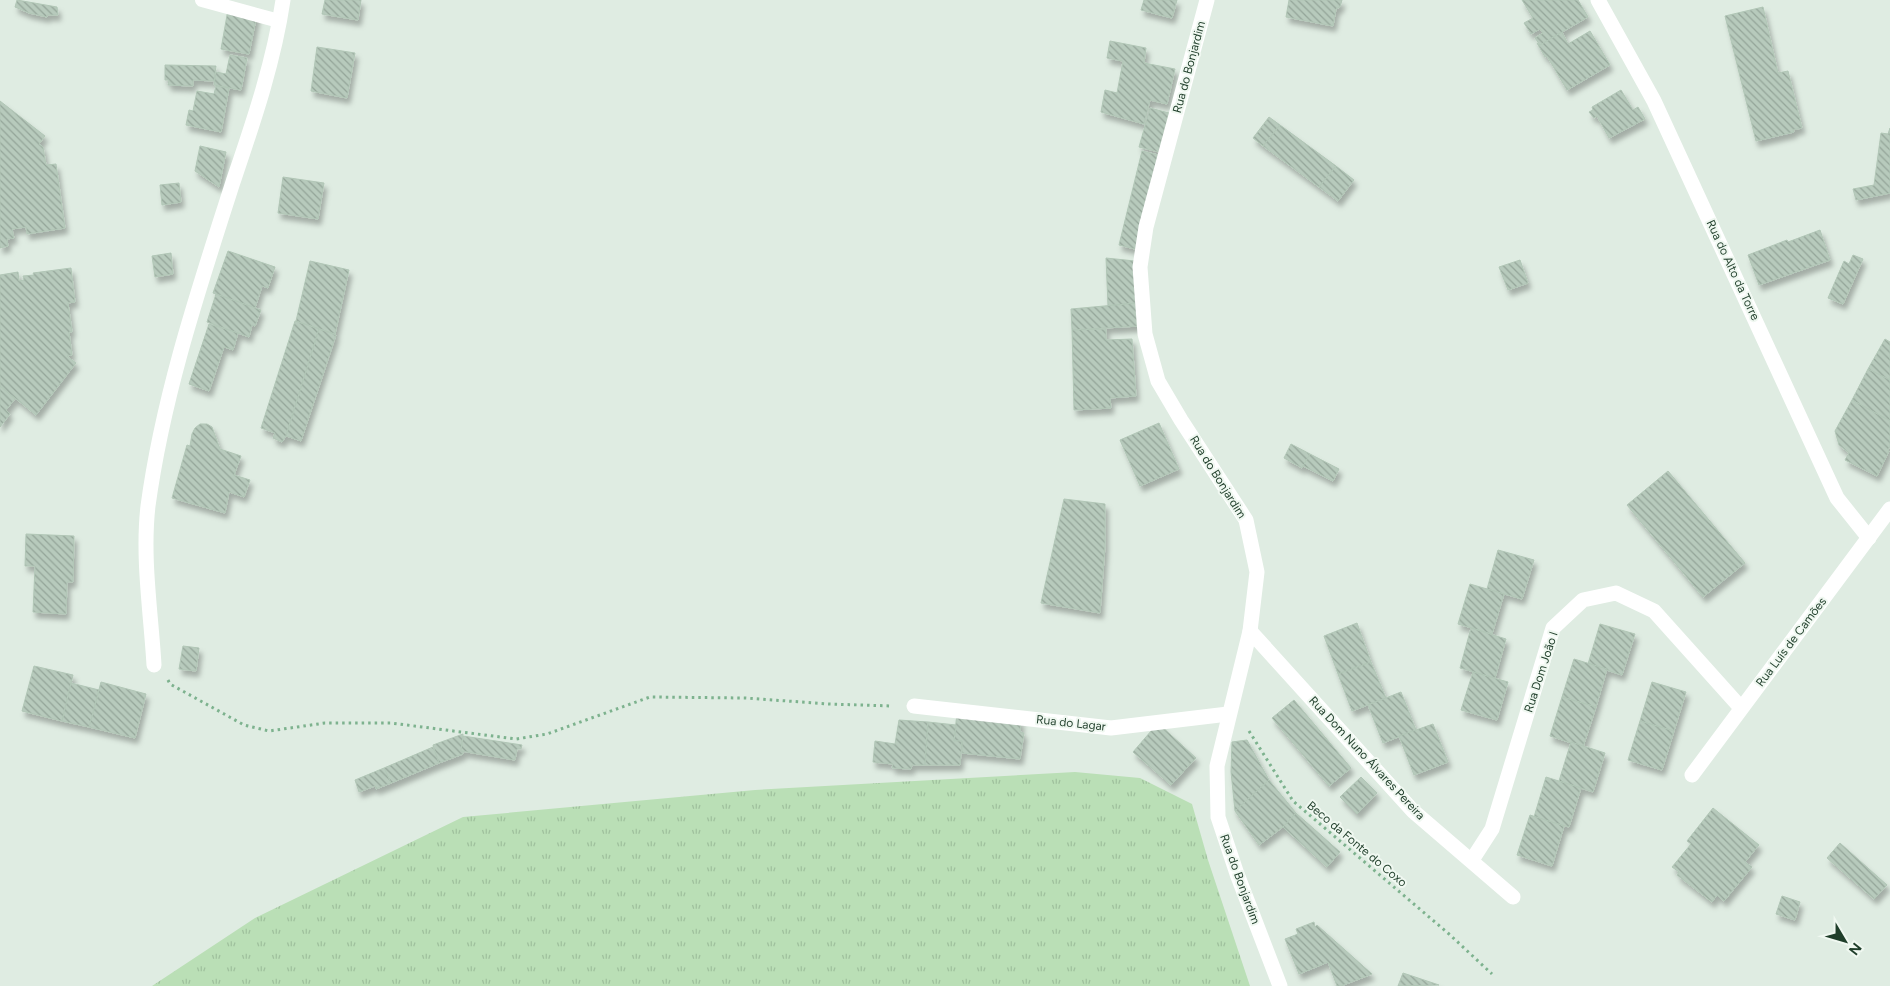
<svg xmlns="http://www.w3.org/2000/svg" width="1890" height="986" viewBox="0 0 1890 986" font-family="Figtree,sans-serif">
	<defs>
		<pattern id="grass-tufts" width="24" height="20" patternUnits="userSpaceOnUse" patternTransform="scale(1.25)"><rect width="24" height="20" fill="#badfb6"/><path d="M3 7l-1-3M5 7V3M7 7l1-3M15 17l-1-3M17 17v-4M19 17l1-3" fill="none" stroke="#9fc09d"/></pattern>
		<pattern id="building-back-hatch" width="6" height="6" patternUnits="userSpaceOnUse" patternTransform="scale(1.25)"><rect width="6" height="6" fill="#b7cabc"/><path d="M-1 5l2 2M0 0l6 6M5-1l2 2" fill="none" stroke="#94a599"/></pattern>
		<filter id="shadow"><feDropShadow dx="3" dy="5.5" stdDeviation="2.5" flood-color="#0004"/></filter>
	</defs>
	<rect width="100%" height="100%" fill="#dfece2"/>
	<polygon fill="url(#grass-tufts)" points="1075,772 1140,778 1192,804 1208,860 1250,986 152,986 255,918 463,817 755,790"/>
	<g fill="url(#building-back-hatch)" stroke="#b1c6b6" filter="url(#shadow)">
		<polygon points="17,0 57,7 58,15 47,15 47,17 29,13 15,7"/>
		<polygon points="325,0 361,0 358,20 322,14"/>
		<polygon points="1144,0 1177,0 1172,18 1141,10"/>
		<polygon points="1289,0 1342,0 1340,7 1336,9 1333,26 1286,17"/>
		<polygon points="1522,0 1578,0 1588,17 1540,45 1535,38 1543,33 1540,29 1531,34 1524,23 1533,18"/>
		<polygon points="229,4 258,9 249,54 221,49"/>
		<polygon points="1763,7 1778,73 1788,71 1802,128 1793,130 1794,132 1756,141 1725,16"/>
		<polygon points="1590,31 1610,65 1567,90 1547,56 1545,57 1537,43 1540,45 1562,32 1568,44"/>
		<polygon points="1110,41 1146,48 1144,63 1175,69 1167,104 1150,100 1144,124 1101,112 1105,90 1117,93 1123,61 1107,58"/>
		<polygon points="317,47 355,53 347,98 311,91"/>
		<polygon points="230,55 247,58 241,90 214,85 216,72 226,74"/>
		<polygon points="165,65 216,66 214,81 193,80 193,86 168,85 169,80 165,80"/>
		<polygon points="216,86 229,88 221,132 186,125 189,110 193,111 197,91 214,94"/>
		<polygon points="1621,90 1633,110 1638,107 1645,119 1609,138 1597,116 1594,118 1589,112 1593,110 1592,107"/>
		<polygon points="0,101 45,136 39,144 43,147 46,165 56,164 65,228 27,234 26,227 12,229 14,238 7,239 8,246 0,248"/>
		<polygon points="1150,108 1169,113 1159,152 1139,147"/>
		<polygon points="1269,117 1280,125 1263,146 1253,138"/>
		<polygon points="1280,125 1336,166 1319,187 1263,146"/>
		<polygon points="1890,128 1890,193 1856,200 1853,189 1874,185 1881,133 1888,134"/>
		<polygon points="200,146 226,152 219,187 195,171"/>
		<polygon points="1142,151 1158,155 1135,249 1119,245"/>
		<polygon points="1336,166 1354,180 1338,201 1319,187"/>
		<polygon points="283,177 324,183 318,219 278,213"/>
		<polygon points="179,183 181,202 162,205 160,185"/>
		<polygon points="1820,230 1830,260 1759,285 1748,255 1787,240 1788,242"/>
		<polygon points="228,251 275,267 268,288 262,286 255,308 213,293"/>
		<polygon points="171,253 173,274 155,277 152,256"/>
		<polygon points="1853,255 1863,259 1843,304 1828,298 1844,261 1849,264"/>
		<polygon points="1106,258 1135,261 1137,303 1108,306"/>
		<polygon points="1520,260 1528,283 1508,290 1499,267"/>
		<polygon points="310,261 349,270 335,334 296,321"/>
		<polygon points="71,268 75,302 68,303 72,332 69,332 72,355 67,356 76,363 36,415 0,386 0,275 18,272 19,281 24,280 23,276 34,275 33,273"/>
		<polygon points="216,294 261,310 255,326 252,325 249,337 207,322"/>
		<polygon points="1137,303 1139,326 1072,330 1071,309"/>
		<polygon points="295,321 319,329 286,436 282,442 273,438 275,433 261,428"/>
		<polygon points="209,324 238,333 233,350 224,347 209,391 189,384"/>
		<polygon points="319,329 336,335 301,441 286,436"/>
		<polygon points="1106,329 1106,340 1132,339 1136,396 1110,398 1111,408 1074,410 1072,330"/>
		<polygon points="1885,339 1890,342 1890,380 1868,369"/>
		<polygon points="1868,369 1890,380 1890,421 1852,400"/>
		<polygon points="0,386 15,399 6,410 10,414 0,427"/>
		<polygon points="1852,400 1890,421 1890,446 1888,450 1889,451 1877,476 1845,460 1849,453 1839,445 1835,431"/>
		<polygon points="1159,423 1179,469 1140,486 1120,440"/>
		<polygon points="200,424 207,424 212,427 220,449 241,456 234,475 250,480 244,497 229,492 225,513 172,498 187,445 190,446 192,434 195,428"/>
		<polygon points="1291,444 1310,454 1302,468 1284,458"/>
		<polygon points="1310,454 1339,469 1333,481 1303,466"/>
		<polygon points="1668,471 1745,563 1703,597 1627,505"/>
		<polygon points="1064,499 1105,504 1105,546 1100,613 1041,603"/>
		<polygon points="26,534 74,536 73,582 67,582 66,614 33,612 35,566 25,566"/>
		<polygon points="1498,550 1534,560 1522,599 1487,589"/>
		<polygon points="1470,584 1504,594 1492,634 1458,624"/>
		<polygon points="1357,623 1371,662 1338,674 1324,636"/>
		<polygon points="1600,624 1635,634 1622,675 1588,664"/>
		<polygon points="1471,628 1506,639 1495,678 1460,668"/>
		<polygon points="183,646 199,648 196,671 179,669"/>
		<polygon points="1574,659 1607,669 1596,707 1562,697"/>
		<polygon points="1371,662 1386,698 1352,711 1338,674"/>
		<polygon points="34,666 73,675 62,721 22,711"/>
		<polygon points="1473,672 1508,682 1497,720 1461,710"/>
		<polygon points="101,682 146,694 135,738 89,727"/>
		<polygon points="1652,682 1686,692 1674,731 1640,721"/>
		<polygon points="71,683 99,690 89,727 62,721"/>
		<polygon points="1401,692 1416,730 1383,743 1368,705"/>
		<polygon points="1562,697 1596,707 1583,747 1550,736"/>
		<polygon points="1294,700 1351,768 1329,786 1272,718"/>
		<polygon points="957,713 1021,720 1020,732 1024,733 1020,759 962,753 962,741 954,741"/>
		<polygon points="899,720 928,722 925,765 912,765 911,769 892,768 893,764 873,762 875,741 895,744"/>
		<polygon points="1640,721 1674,731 1662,770 1628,760"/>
		<polygon points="928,722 956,725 954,741 962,741 960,765 925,765"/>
		<polygon points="1158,723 1196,758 1171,785 1133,752"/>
		<polygon points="1433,724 1448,762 1414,775 1399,736"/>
		<polygon points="463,734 461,751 463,751 463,754 439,763 433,745"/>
		<polygon points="463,736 522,745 521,749 517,749 515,760 461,751"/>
		<polygon points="1247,740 1269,780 1235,811 1231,772 1232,742"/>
		<polygon points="1571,742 1605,753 1593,792 1559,781"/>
		<polygon points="433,747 439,763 391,783 384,768"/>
		<polygon points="384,768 391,783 376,789 375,786 359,792 355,780"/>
		<polygon points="1361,777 1377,793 1357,814 1340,797"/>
		<polygon points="1546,777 1581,788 1569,827 1534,817"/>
		<polygon points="1269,780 1296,813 1283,827 1259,845 1235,811"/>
		<polygon points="1713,808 1759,845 1745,862 1752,867 1724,901 1717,895 1712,902 1677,875 1679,872 1672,867 1691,844 1687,841"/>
		<polygon points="1296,813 1340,852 1327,867 1283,827"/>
		<polygon points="1530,815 1564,826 1552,866 1517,855"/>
		<polygon points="1840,843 1887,885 1874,899 1827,858"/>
		<polygon points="1782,896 1800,902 1795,920 1776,914"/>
		<polygon points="1314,922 1315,927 1317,925 1372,974 1341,986 1337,986 1328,962 1299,974 1285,939 1298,934 1296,929"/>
		<polygon points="1403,973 1439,985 1398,986"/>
	</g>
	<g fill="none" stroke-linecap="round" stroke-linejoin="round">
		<g stroke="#7db28e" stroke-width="3" stroke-dasharray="2.5 4" stroke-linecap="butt">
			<polyline points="168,680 170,684 244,725 269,731 325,723 391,723 516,739 547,734 650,697 745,698 829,704 892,706"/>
			<polyline points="1249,731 1293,801 1449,934 1492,974"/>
		</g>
		<polyline stroke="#fff" stroke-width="14" points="202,0 279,21"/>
		<g stroke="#fff" stroke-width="15">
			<polyline points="1207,0 1146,227 1140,267 1145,334 1158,381 1181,420 1246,520 1257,572 1250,631 1217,766 1218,817 1237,874 1280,986"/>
			<polyline points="1598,0 1654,101 1837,498 1869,538"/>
			<polyline points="1250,631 1413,811 1513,897"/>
			<path d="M154,665c-3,-52 -12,-107 -6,-159 15,-111 51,-218 85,-324 20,-59 41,-120 50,-182"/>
			<polyline points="914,706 1111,728 1228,714"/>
			<polyline points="1692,775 1890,509"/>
			<polyline points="1472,860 1492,829 1553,628 1583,600 1616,593 1654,611 1741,708"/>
		</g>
	</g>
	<g text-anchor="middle" stroke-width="4" stroke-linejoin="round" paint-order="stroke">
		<g font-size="12" fill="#1f3e2a" stroke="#f0f8f1">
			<text transform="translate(1189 67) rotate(-75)" y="4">Rua do Bonjardim</text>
			<text transform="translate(1733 270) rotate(65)" y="4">Rua do Alto da Torre</text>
			<text transform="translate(1218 477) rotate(58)" y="4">Rua do Bonjardim</text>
			<text transform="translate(1791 642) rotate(-53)" y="4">Rua Luís de Camões</text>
			<text transform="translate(1541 672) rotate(-72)" y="4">Rua Dom João I</text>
			<text transform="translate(1071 723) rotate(6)" y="4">Rua do Lagar</text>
			<text transform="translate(1367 758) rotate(47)" y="4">Rua Dom Nuno Álvares Pereira</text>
			<text transform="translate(1357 844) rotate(40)" y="4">Beco da Fonte do Coxo</text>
			<text transform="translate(1240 879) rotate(70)" y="4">Rua do Bonjardim</text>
		</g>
	</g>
	<g transform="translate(1845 941) rotate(128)" stroke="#f0f8f1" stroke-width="4" paint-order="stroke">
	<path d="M0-4L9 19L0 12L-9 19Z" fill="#1f3e2a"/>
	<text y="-8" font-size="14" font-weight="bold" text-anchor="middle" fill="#1f3e2a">N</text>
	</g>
</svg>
